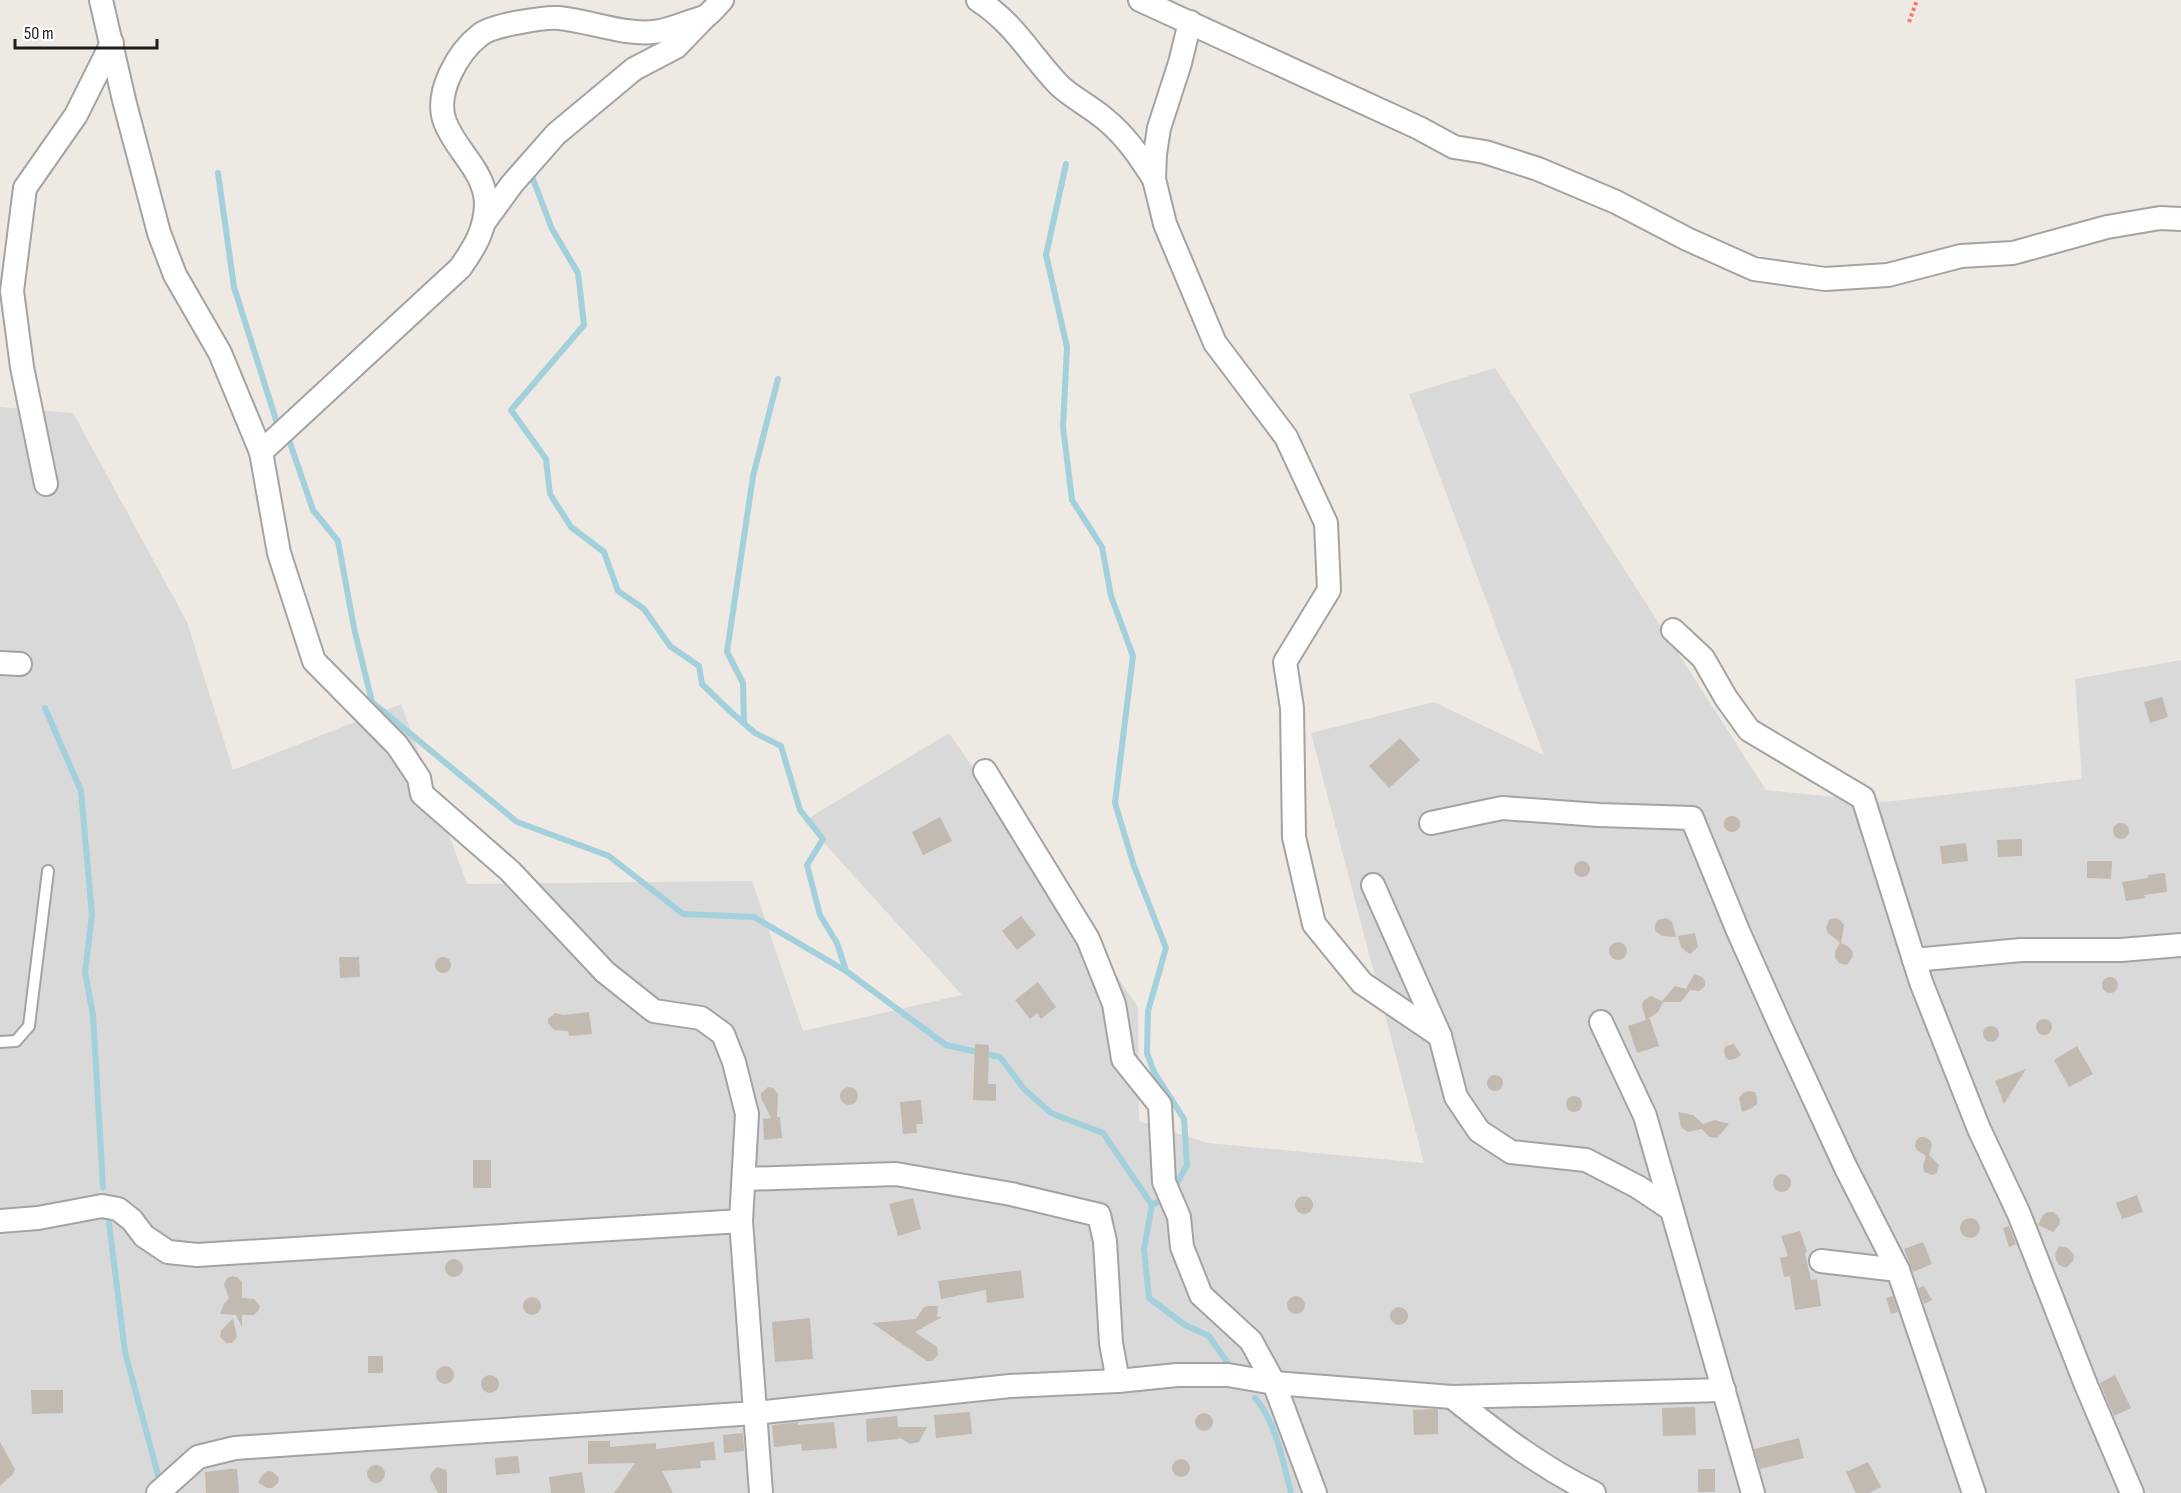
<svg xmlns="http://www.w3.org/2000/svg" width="2181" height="1493" viewBox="0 0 2181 1493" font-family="'Sofia Sans Condensed',sans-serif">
	<rect width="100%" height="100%" fill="#eee9e2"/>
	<polygon fill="#dad9d9" points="1495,368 1766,790 1884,802 2082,779 2075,679 2181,660 2181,1493 0,1493 0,407 73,413 187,622 233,770 401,704 467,884 752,881 803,1031 962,995 804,821 949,733 1138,1007 1139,1121 1208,1143 1424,1163 1311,733 1434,702 1544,755 1409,394"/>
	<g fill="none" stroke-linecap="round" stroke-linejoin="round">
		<g stroke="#a2d0dc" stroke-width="6">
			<polyline points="1066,164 1046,255 1067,347 1063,427 1072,500 1102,547 1111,596 1133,656 1115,803 1134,866 1166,948 1148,1011 1147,1053 1154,1072 1184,1119 1187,1165 1173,1190"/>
			<polyline points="218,173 234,287 277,423"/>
			<polyline points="533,179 552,229 578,273 584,325 511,410 546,459 550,494 571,527 604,552 618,591 644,609 670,646 699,666 702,684 731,712 755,733 781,746 800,810 823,839 807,865 820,915 837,943 846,971 946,1045 1000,1057 1024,1089 1051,1113 1103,1133 1152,1205"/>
			<polyline points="290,443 313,510 338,541 354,628 372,702 517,822 609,856 683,914 754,917 846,971"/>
			<polyline points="45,708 81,791 92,915 85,972 93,1015 103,1187"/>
			<polyline points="744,723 743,683 727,652 753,476 778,379"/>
			<polyline points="1167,1197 1152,1205 1144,1249 1149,1298 1185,1325 1209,1336 1229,1365"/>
			<polyline points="109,1223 125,1352 158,1475"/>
			<path d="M1255,1398c21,23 28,65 36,95"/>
		</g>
	</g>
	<g fill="#c2b9b1">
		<polygon points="2162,697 2168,717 2150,723 2144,702"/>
		<polygon points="1400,738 1420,760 1389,788 1369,766"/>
		<circle cx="1732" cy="824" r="8"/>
		<polygon points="940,817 952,841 923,855 912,832"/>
		<circle cx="2121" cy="831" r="8"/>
		<polygon points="2022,839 2022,856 1998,857 1997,840"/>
		<polygon points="1966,843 1968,861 1942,864 1940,846"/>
		<polygon points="2087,861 2112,861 2111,879 2087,878"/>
		<circle cx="1582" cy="869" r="8"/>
		<polygon points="2165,873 2167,892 2144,895 2145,898 2126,901 2122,882 2148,878 2148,875"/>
		<polygon points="1021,916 1036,935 1017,950 1002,931"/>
		<polygon points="1666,918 1672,921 1676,937 1662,936 1655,931 1655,925 1658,920"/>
		<polygon points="1835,918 1840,920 1844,925 1841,943 1849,947 1853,952 1852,958 1847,965 1839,963 1835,958 1835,952 1840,943 1828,933 1826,928 1829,920"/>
		<polygon points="1695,933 1698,947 1690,954 1685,951 1681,947 1678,936"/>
		<circle cx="1618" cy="951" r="9"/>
		<polygon points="339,957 359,957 360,977 340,978"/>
		<circle cx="443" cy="965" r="8"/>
		<polygon points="1694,974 1702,977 1705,981 1705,986 1699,991 1690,990 1681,1002 1663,1002 1658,1012 1648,1019 1650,1019 1659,1046 1637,1053 1628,1026 1646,1020 1642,1006 1643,1001 1651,996 1662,1001 1675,986 1686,989"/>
		<circle cx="2110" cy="985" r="8"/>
		<polygon points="1038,982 1056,1007 1041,1019 1037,1013 1030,1019 1015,1000"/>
		<polygon points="589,1012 592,1034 569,1036 568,1031 554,1030 548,1023 548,1019 555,1013 563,1015"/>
		<circle cx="2044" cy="1027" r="8"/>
		<circle cx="1991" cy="1034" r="8"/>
		<polygon points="975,1044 989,1045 988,1084 996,1084 996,1101 973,1100"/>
		<polygon points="1734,1044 1741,1055 1735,1059 1729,1060 1725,1057 1724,1050 1726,1046"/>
		<polygon points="2077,1046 2093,1074 2069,1087 2054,1060"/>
		<polygon points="2026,1069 2004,1104 1995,1081"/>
		<circle cx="1495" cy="1083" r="8"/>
		<polygon points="768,1087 773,1088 778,1094 777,1117 780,1117 782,1138 764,1140 763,1119 771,1118 761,1098 761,1093"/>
		<circle cx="849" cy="1096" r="9"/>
		<polygon points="1748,1091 1755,1092 1757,1098 1757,1104 1752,1108 1742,1112 1739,1098 1743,1093"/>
		<circle cx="1574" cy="1104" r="8"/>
		<polygon points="921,1100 923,1124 916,1124 917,1133 903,1134 900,1102"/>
		<polygon points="1678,1112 1693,1115 1703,1124 1715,1120 1729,1124 1717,1138 1709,1137 1702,1129 1688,1132 1681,1127"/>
		<polygon points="1920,1137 1925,1137 1930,1140 1932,1145 1929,1155 1939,1165 1937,1173 1932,1175 1924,1172 1923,1166 1926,1156 1917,1150 1915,1146 1916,1141"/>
		<rect x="473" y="1160" width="18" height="28"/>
		<circle cx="1782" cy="1183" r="9"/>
		<polygon points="2137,1195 2143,1212 2122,1219 2116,1203"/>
		<circle cx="1304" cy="1205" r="9"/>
		<polygon points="913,1198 921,1229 898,1236 889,1204"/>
		<polygon points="2048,1212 2054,1212 2060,1219 2059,1225 2053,1232 2038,1225 2043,1215"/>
		<circle cx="1970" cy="1228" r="10"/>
		<polygon points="2009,1226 2016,1244 2009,1247 2003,1228"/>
		<polygon points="1800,1231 1807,1252 1805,1253 1811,1280 1817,1279 1821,1306 1795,1310 1790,1276 1784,1277 1780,1258 1788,1256 1781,1236"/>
		<polygon points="1923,1242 1932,1264 1913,1272 1904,1249"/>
		<polygon points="2059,1246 2068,1248 2074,1255 2073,1261 2066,1268 2059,1265 2056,1260 2055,1254"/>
		<circle cx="454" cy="1268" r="9"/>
		<polygon points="1021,1270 1024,1298 987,1303 986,1290 941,1299 938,1281"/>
		<polygon points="232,1276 237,1277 242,1282 242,1298 254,1299 260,1306 258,1311 254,1315 242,1315 242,1327 236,1315 220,1314 224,1304 229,1298 224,1284 227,1278"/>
		<polygon points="1924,1286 1932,1300 1924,1304 1918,1288"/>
		<polygon points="1893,1296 1898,1312 1891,1314 1886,1298"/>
		<circle cx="1296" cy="1305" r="9"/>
		<circle cx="532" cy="1306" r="9"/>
		<polygon points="927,1306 938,1306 937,1317 942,1317 915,1332 937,1347 938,1355 932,1361 927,1361 872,1323 916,1319 923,1308"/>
		<circle cx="1399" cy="1316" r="9"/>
		<polygon points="233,1318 237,1337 232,1343 226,1343 220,1337 221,1331"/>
		<polygon points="810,1318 813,1359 775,1362 772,1322"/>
		<rect x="368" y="1356" width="15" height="17"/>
		<circle cx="445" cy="1375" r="9"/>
		<polygon points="2115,1375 2131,1408 2114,1416 2100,1383"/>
		<circle cx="490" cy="1384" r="9"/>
		<polygon points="31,1390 63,1390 63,1413 32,1414"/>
		<polygon points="1695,1407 1696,1435 1663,1436 1662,1408"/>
		<polygon points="1438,1409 1438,1434 1414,1435 1413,1410"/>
		<polygon points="970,1412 972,1434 936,1438 934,1415"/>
		<circle cx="1204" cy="1422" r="9"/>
		<polygon points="897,1416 898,1427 927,1427 919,1442 910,1444 899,1437 899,1439 867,1442 866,1419"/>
		<polygon points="798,1422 798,1425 834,1422 837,1448 802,1451 801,1444 774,1447 772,1425"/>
		<polygon points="743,1433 744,1451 724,1453 723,1435"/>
		<polygon points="1799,1438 1804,1458 1760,1469 1754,1449"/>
		<polygon points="588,1441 610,1441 610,1447 656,1443 656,1449 714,1442 716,1460 700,1461 701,1468 662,1471 673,1493 614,1493 635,1463 588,1464"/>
		<polygon points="0,1442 15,1469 13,1474 0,1486"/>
		<polygon points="518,1456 520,1473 496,1475 495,1458"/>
		<circle cx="1181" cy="1468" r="9"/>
		<polygon points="1868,1462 1881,1487 1869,1493 1856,1493 1846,1472"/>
		<circle cx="376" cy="1474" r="9"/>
		<polygon points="437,1467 446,1470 447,1474 447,1493 438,1493 430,1478 431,1473"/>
		<polygon points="230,1469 237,1469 239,1493 206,1493 205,1472"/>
		<rect x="1698" y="1469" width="17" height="23"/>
		<polygon points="268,1471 273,1472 279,1478 278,1483 272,1488 267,1488 258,1482 264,1473"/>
		<polygon points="582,1472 585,1493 551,1493 549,1477"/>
	</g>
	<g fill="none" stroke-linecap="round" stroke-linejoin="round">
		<g stroke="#a3a3a3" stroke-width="14">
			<polyline id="service" points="0,1042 16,1041 29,1026 48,871"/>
		</g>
		<g stroke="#a3a3a3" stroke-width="26">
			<g id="minor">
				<polyline points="101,0 124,100 159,233 175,275 220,353 261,452 279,553 314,661 397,745 419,778 422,794 510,871 605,972 654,1011 701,1018 723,1034 734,1062 747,1114 741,1221 761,1493"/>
				<path d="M978,0c38,25 52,55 82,86 13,12 31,21 45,33 21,17 34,37 49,60"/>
				<polyline points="1140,0 1419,128 1454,147 1485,152 1538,169 1616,202 1687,239 1754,269 1825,279 1888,275 1961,256 2013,253 2107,227 2160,218 2181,219"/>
				<polyline points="1190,22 1180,63 1159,128 1155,154 1154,179 1165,224 1215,343 1286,437 1326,523 1329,590 1285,662 1292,708 1294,837 1314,924 1362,983 1440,1036"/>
				<polyline points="485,221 512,184 556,134 634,69 676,47 704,18"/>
				<path d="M261,452l199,-184c15,-21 26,-39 26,-66 -2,-32 -30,-51 -41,-80 -11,-29 13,-70 35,-87 12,-10 64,-18 79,-17 31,3 64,17 95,14 11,-1 24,-6 35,-10 5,-2 12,-3 17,-6 6,-4 11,-11 16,-16"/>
				<polyline points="46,484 22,367 12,291 25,188 76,115 112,43"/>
				<polyline points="1673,630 1703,658 1726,698 1749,730 1863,798 1921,982 1979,1129 2019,1214 2086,1385 2132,1493"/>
				<polyline points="0,663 20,664"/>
				<polyline points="985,771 1088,939 1114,1004 1123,1059 1160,1105 1164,1182 1179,1217 1182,1247 1201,1295 1251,1341 1274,1383 1315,1493"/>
				<polyline points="1431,823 1502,808 1599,815 1692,818 1738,931 1780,1025 1846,1168 1898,1270 1974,1493"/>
				<polyline points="1373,885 1440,1036 1456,1097 1479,1131 1511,1152 1586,1160 1638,1187 1671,1209"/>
				<polyline points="1914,960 2021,950 2121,950 2181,945"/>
				<polyline points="1601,1022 1645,1116 1753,1493"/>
				<polyline points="744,1179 896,1174 1011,1194 1099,1215 1105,1241 1111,1343 1118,1381"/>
				<polyline points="0,1221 38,1218 102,1206 118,1209 132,1220 144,1236 168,1252 197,1255 741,1221"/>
				<polyline points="1821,1261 1898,1270"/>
				<path d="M1452,1397c46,37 89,70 142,96"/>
				<polyline points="158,1493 198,1457 235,1448 755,1413 1010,1386 1118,1381 1177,1375 1228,1375 1274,1383 1452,1397 1724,1390"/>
			</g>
		</g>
		<polyline stroke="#fa7266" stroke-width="4" stroke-dasharray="3 3" stroke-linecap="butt" points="1909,22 1917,0"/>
		<use href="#service" stroke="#fff" stroke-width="10"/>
		<use href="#minor" stroke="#fff" stroke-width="22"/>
	</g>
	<path d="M15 39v9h142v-9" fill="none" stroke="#1c1c1c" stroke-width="3"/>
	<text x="24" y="39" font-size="18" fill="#1c1c1c" stroke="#ffffff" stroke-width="4.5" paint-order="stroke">50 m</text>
</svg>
